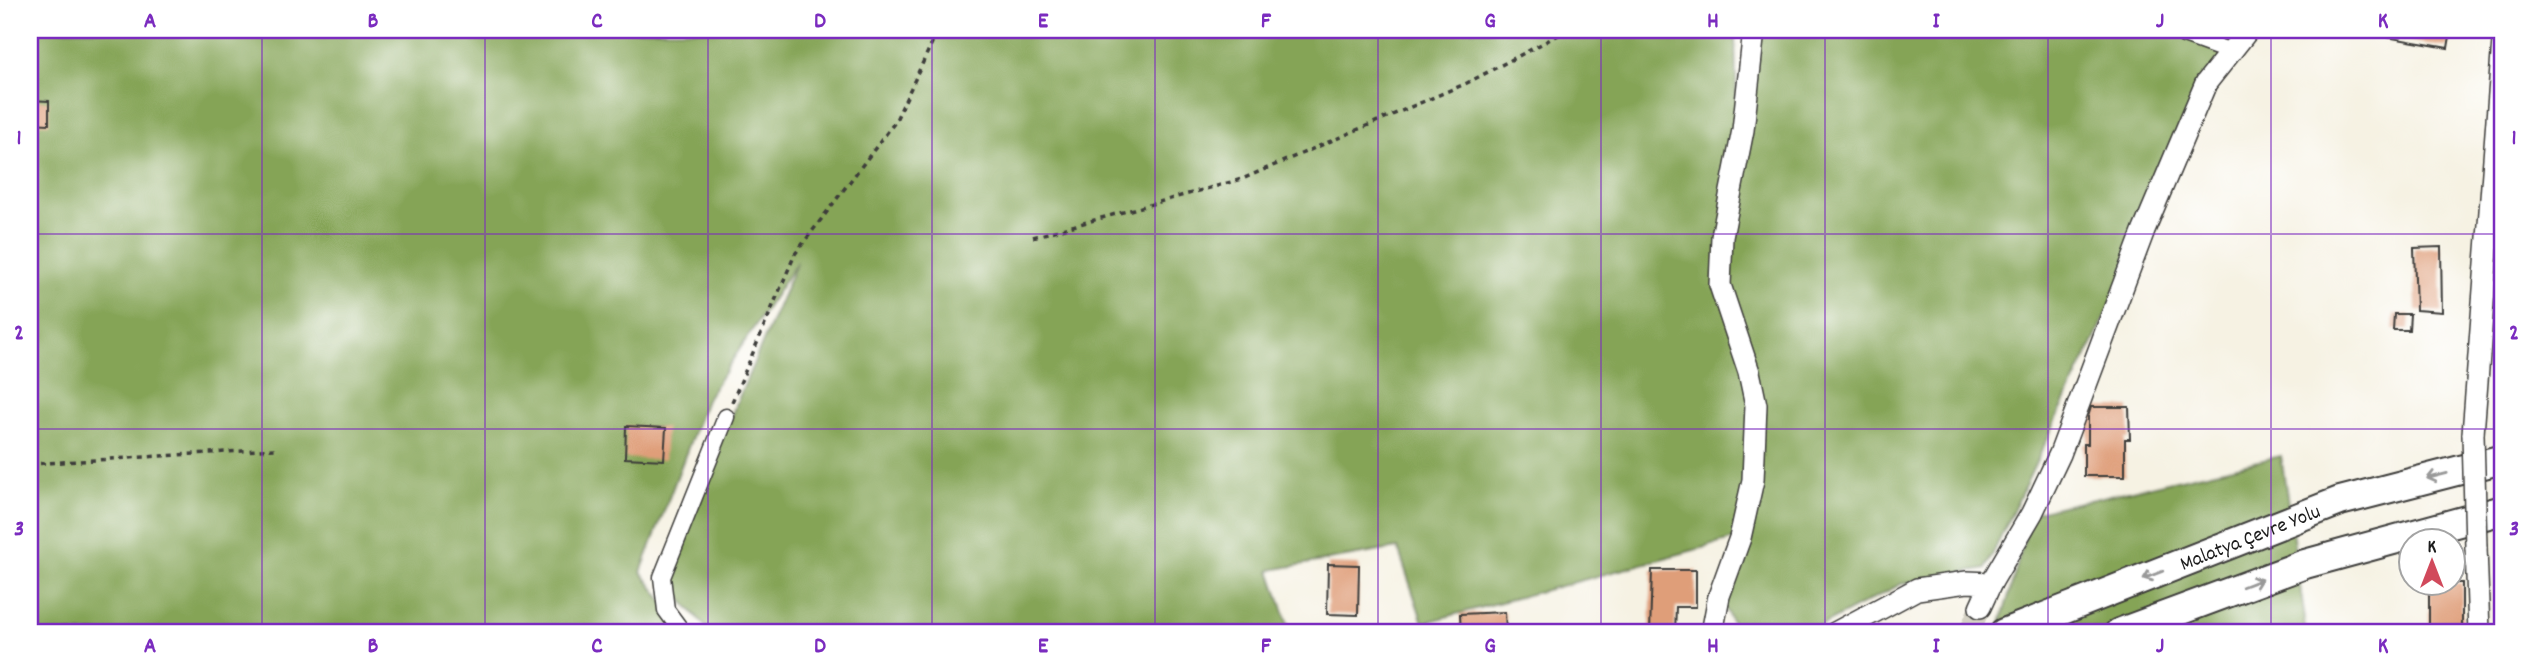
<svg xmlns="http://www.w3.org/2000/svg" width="2533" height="663" viewBox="0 0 2533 663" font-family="Dekko,sans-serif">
	<rect width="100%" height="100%" fill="#fff"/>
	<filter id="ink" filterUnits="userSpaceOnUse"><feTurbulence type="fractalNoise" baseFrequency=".0143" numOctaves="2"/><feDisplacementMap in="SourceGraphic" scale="14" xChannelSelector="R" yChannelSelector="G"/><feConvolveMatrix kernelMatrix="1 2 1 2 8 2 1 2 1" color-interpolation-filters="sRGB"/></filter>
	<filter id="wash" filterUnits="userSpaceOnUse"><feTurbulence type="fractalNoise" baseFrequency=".00686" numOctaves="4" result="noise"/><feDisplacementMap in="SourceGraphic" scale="28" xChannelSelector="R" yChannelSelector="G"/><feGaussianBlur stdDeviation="1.57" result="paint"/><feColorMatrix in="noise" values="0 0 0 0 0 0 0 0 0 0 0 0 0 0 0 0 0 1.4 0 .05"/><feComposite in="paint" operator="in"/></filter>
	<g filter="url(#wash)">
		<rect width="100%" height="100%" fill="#f6f2e3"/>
		<g fill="#85a457" stroke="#50603a" stroke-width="2">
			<polygon points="30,30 1735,30 1738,170 1754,77 1742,30 2198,30 2231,52 1986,568 1901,584 1807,633 1737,633 1719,596 1735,539 1423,623 1398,548 1270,570 1291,633 711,633 662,577 797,262 706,400 641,572 688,633 30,633"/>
			<polygon points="2281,456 2307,633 1998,633 2032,513"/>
		</g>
		<g id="blocks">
			<g fill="#df9e79">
				<polygon points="2386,30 2451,30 2448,48 2386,37"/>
				<polygon points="30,100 49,101 49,124 30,123"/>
				<polygon points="2441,247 2442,312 2416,310 2414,248"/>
				<polygon points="2394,314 2410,314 2409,330 2393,330"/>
				<polygon points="2091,407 2129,407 2130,439 2125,439 2125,476 2084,476 2084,444 2088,444 2088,417"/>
				<polygon points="626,426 666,428 664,460 625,458"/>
				<polygon points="1328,564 1359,565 1358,615 1327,614"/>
				<polygon points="1652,570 1696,570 1696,607 1676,607 1675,633 1650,633"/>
				<rect x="2429" y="583" width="33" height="50"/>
				<polygon points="1505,612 1506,633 1461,633 1460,614"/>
			</g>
		</g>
	</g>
	<g filter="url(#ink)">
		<use href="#blocks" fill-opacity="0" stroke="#3d3c3a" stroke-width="2"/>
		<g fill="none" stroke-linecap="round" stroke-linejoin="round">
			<polyline stroke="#d5d2c5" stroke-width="21" stroke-dasharray="21 10" stroke-linecap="butt" points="1969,633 1980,607"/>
			<g stroke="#3d3c3a" stroke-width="19">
				<g id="street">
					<polyline points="2177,30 2184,35 2231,52"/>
					<polyline points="683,633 666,610 662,577 726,417"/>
				</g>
			</g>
			<g stroke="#3d3c3a" stroke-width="24">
				<g id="secondary">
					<polyline points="2473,434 2503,41"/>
					<polyline points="2476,547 2479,633"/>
					<polyline points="1991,583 2032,513 2060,454 2144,230 2206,83 2248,30"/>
					<polyline points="1712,633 1719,596 1740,538 1753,480 1756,405 1749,372 1720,285 1722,237 1743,130 1754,30"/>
					<polyline points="1835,633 1917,589 1967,582 1991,583 1980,607"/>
				</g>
			</g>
			<g stroke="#3d3c3a" stroke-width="32">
				<g id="highway">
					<path id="s1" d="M2004,633l336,-132 163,-42"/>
					<polyline points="2119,633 2305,564 2503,510"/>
				</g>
			</g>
			<g stroke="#3d3c3a" stroke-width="3.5" stroke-dasharray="5 5" stroke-linecap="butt">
				<polyline points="1033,237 1242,179 1467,83 1568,30"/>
				<polyline points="732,402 795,254 895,122 938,30"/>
				<polyline points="30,464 275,449"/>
			</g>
			<use href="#street" stroke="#fff" stroke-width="16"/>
			<use href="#secondary" stroke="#fff" stroke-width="21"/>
			<use href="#highway" stroke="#fff" stroke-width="28"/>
			<g stroke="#3d3c3a" stroke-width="24" stroke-linecap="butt">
				<polyline id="secondary-bridge" points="2473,434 2476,547"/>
			</g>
			<use href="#secondary-bridge" stroke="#fff" stroke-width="21"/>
		</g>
		<defs><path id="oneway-shaft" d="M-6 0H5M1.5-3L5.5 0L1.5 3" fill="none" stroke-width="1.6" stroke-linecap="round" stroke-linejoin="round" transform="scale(1.75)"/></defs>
		<g stroke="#999">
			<use href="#oneway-shaft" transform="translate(2437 476) rotate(166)"/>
			<use href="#oneway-shaft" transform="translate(2153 575) rotate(159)"/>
			<use href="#oneway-shaft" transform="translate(2252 583) rotate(-21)"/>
		</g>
	</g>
	<path fill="none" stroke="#7b2cbf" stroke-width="2" stroke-opacity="0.55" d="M262,30v603M485,30v603M708,30v603M932,30v603M1155,30v603M1378,30v603M1601,30v603M1825,30v603M2048,30v603M2271,30v603M30,234h2473M30,429h2473"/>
	<g text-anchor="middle" stroke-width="5" stroke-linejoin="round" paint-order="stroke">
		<g font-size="21" fill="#1c1c1c" stroke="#fff">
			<text dy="7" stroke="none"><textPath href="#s1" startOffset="264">Malatya Çevre Yolu</textPath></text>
		</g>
	</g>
	<rect width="2533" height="663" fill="none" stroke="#fff" stroke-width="77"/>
	<g transform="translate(2432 562)"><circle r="33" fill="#ffffff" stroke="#a4a4a4" stroke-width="2"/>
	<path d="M0-5L12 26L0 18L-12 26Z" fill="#d1495b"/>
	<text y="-10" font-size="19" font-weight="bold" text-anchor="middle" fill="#1c1c1c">K</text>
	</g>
	<rect x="38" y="38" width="2456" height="586" fill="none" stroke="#7b2cbf" stroke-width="2.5"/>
	<g font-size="23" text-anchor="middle" font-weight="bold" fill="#7b2cbf">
		<text x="150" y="27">A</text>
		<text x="373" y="27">B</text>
		<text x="597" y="27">C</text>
		<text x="820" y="27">D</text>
		<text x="1043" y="27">E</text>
		<text x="1266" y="27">F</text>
		<text x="1490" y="27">G</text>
		<text x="1713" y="27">H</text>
		<text x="1936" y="27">I</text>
		<text x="2160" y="27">J</text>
		<text x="2383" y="27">K</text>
		<text x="19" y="144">1</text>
		<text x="2514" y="144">1</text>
		<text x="19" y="339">2</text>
		<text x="2514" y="339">2</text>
		<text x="19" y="535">3</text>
		<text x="2514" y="535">3</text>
		<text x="150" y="652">A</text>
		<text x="373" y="652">B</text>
		<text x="597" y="652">C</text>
		<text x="820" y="652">D</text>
		<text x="1043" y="652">E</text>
		<text x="1266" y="652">F</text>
		<text x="1490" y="652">G</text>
		<text x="1713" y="652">H</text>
		<text x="1936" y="652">I</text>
		<text x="2160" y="652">J</text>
		<text x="2383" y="652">K</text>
	</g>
</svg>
